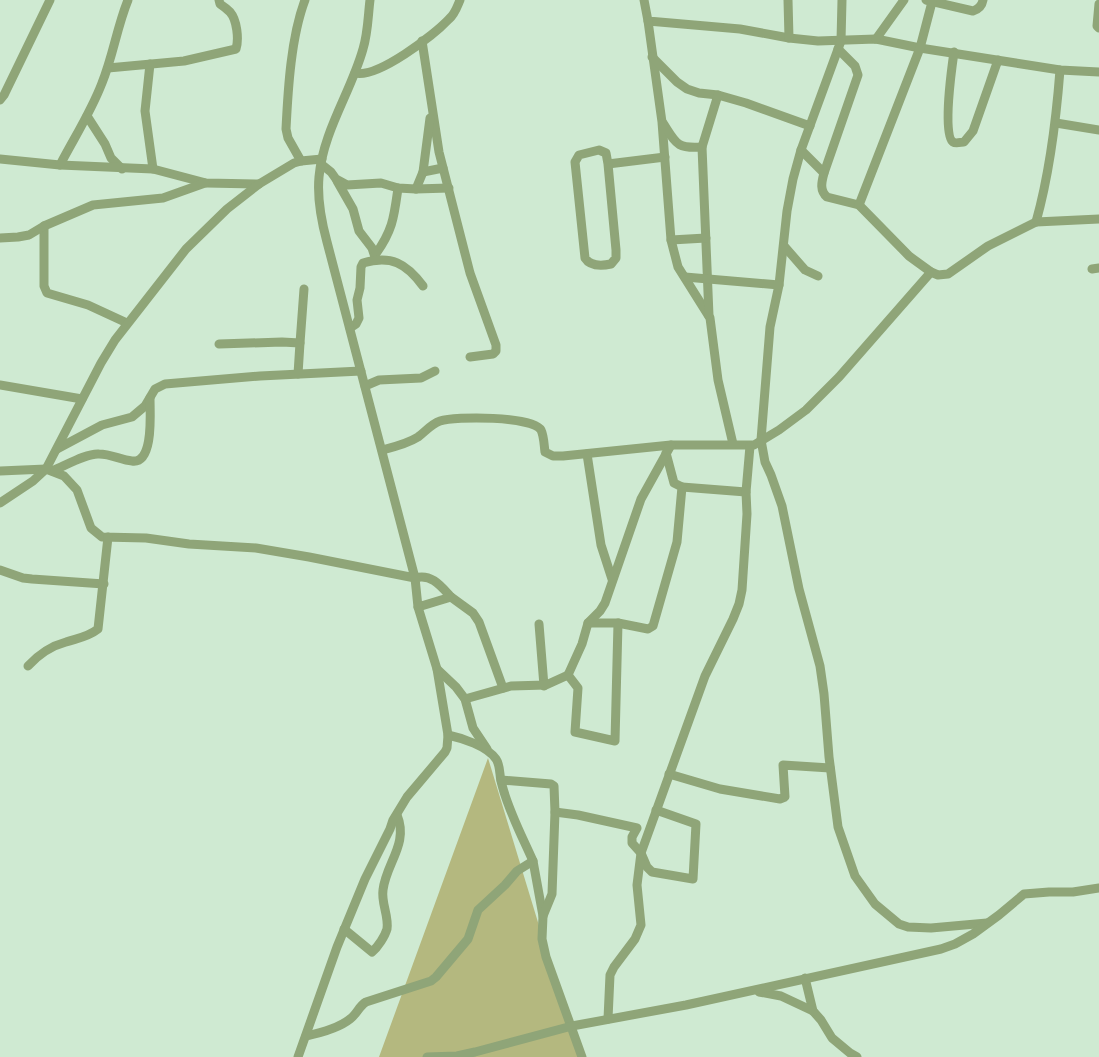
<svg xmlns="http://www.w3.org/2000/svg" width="1099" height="1057" viewBox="0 0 1099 1057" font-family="'IBM Plex Sans',sans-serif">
	<rect width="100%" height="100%" fill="#cfead2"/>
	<polygon fill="#b4b87f" points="488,758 579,1057 379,1057 484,769"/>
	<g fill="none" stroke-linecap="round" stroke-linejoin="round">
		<g stroke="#8fa578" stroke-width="9">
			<polyline points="644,0 648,21 740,29 789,38 818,41 876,39 920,48 1060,70 1099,72"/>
			<polyline points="788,0 789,38"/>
			<polyline points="842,0 841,41 801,150 793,179 787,211 779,285 770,327 761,440 765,462 771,475 782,506 799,589 820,666 824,694 829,757 838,827 855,876 875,904 899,924 908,927 931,928 987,923"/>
			<path d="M926,0l47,11c6,-2 9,-5 10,-11"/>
			<polyline points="1099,4 1097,26 1099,28"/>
			<polyline points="648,21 662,122 671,240 678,267 710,318 718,380 733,444"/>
			<polyline points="876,39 904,0"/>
			<polyline points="422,41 439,152 470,273 496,345 496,351 493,354 470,357"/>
			<path d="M838,49l17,17 3,9 -34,98c-2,8 -5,17 3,24l32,8 50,51 22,16"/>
			<path d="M954,52c-2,14 -12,84 -1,90 3,2 8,0 11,0l9,-11 25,-71"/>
			<polyline points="652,57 677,82 687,89 699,93 718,95 746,103 810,126"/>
			<polyline points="150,64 145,111 153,169"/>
			<path d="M108,68l76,-7 52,-12c3,-10 1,-29 -6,-37 -2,-2 -7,-6 -10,-8l-1,-4"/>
			<path d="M355,73c22,6 79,-38 94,-54 6,-5 8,-12 11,-19"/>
			<polyline points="0,100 4,95 50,0"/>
			<polyline points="87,116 105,144 111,158 122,169"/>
			<path d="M663,123c13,20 13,26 39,24l7,169"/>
			<polyline points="1056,123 1099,130"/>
			<polyline points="702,147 718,95"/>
			<polyline points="801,150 824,173"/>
			<polyline points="0,159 60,165 153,169 206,183 259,184"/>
			<path d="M301,161l-13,-23 -2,-9c2,-40 5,-92 19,-129"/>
			<polyline points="321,164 331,172 336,179 347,185 381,183 398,188 416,189 449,188"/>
			<path d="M608,164l-2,-11 -7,-3 -20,5 -4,7 10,96c5,8 16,8 26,6l5,-6v-8l-8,-86 57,-7"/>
			<path d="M60,165c14,-27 31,-53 42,-82 11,-27 15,-56 26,-83"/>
			<polyline points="423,172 443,168"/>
			<polyline points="337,181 353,209 359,231 372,248 376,260"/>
			<polyline points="416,189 423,172 430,118"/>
			<polyline points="859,205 920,48 932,2"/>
			<path d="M1036,222c14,-50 20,-100 24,-152"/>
			<polyline points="44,226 44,286 47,293 88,305 127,323"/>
			<polyline points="0,238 18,237 29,235 44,226 93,205 163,198 205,183"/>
			<polyline points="671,240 706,238"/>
			<polyline points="784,246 805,270 818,276"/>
			<path d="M375,255c18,-25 19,-38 23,-67"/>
			<polyline points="1092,269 1099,268"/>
			<polyline points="685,277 779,285"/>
			<path d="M350,328l6,-4 3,-6 -2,-18 3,-12 1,-21 2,-4c28,-8 43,0 60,23"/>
			<polyline points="300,343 304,289"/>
			<polyline points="219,344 282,342 300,343 298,374"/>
			<polyline points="0,385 82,399"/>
			<polyline points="365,386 379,380 421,378 435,371"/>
			<polyline points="57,449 102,425 132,417 145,406 155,389 165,384 260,376 361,371"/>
			<path d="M382,450c12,-3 25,-6 36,-13 7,-5 13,-13 22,-16 15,-5 93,-5 101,9 3,6 3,15 4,22l8,4h10l108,-11h83l25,-15 27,-20 33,-33 92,-105 7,3 10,-1 40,-28 48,-24 63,-3"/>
			<polyline points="587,454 601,545 612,579"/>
			<path d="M0,471l46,-2 18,7 13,14 14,38 11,9 44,1 43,6 67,4 53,9 106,21c16,-5 26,8 36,19"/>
			<path d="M52,471c13,-5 34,-18 47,-17 12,0 22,6 33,7 22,3 18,-48 18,-63"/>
			<polyline points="682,487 746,492"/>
			<polyline points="0,503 33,481 46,469 101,363 115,340 186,249 227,209 259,184 294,163 301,161 322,159"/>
			<polyline points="0,570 23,578 32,579 104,584"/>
			<polyline points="418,607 451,597 473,613 479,622 503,688"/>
			<polyline points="618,623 648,629 653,626 677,542 682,487 674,483 666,453"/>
			<polyline points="539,624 544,686"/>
			<path d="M28,666c11,-12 23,-20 38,-24 12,-4 22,-5 32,-13l10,-92"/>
			<polyline points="437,669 456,687 465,699 473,728 487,749"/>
			<polyline points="568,675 582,644 588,623 600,611 605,603 641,499 671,445"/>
			<polyline points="465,699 511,686 546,685 568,675 578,688 575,732 615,741 618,623 588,623"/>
			<path d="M448,735c14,3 39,11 48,24 5,7 3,18 6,26 7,27 20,51 31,76l10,55 -1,23 4,18 36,100"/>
			<polyline points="669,774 720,789 780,799 785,797 783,765 830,768"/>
			<polyline points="501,780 551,784 554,786 555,812 578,815 637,828 632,837 632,843 641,853 647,867 652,872 693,879 696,824 656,810"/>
			<polyline points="543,916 552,894 555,812"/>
			<path d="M344,929l28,23c6,-5 13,-16 15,-23 2,-13 -6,-26 -4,-39 3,-27 26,-46 14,-75"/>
			<polyline points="805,978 813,1011 821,1020 832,1038 850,1053 857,1057"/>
			<polyline points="759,992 781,996 813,1011"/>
			<polyline points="608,1019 610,975 614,967 635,939 641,925 637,885 641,853 705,676 733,619 739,604 742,590 747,514 746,492 750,446"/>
			<path d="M306,1036c14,-3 33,-8 44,-17 7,-5 9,-13 16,-17l65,-21 5,-4 32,-38 10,-29 27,-25 12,-14 16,-10"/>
			<path d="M298,1057l39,-110 28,-68 25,-50 3,-9 14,-23 38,-45 2,-4 1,-13 -11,-66 -19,-62 -3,-29 -88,-336c-6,-22 -10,-43 -8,-65 4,-46 32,-85 44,-128 5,-16 5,-33 7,-49"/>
			<polyline points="427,1057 457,1056 475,1052 572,1026 686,1005 941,949 955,944 973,934 999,915 1024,894 1049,892 1073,892 1099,888"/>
		</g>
	</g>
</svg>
